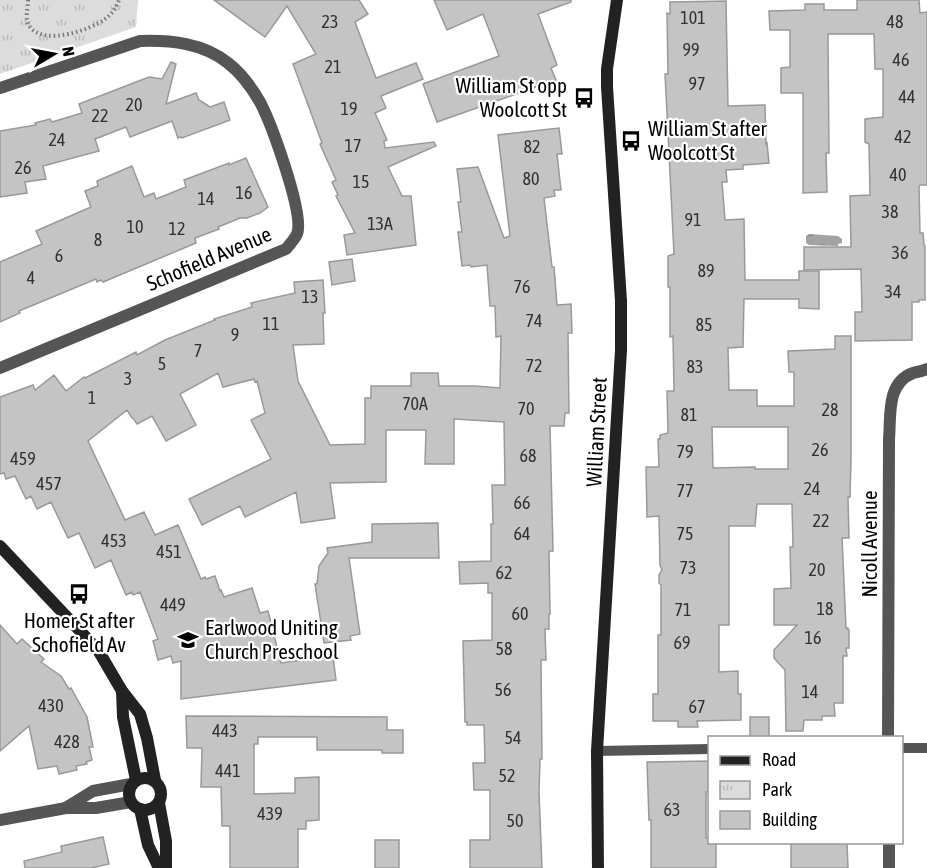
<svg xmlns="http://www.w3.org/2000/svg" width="927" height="868" viewBox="0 0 927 868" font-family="'Asap Condensed',sans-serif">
	<defs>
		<pattern id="park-tufts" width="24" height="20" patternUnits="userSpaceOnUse" patternTransform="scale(1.5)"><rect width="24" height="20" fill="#dcdcdc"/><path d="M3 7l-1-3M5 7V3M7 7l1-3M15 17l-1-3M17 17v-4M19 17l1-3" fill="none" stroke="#bbb"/></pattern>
		<pattern id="water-waves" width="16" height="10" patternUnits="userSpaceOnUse" patternTransform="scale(1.5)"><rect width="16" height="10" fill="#a3a3a3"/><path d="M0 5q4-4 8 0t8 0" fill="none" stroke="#8b8b8b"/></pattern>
	</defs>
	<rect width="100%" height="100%" fill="#fff"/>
	<polygon fill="url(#park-tufts)" points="0,0 138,0 136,27 0,74"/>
	<polygon fill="url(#water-waves)" points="809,234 838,236 842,239 842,243 838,244 838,246 809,245 806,243 806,236"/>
	<g fill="#c4c4c4" stroke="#999" stroke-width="1.5" fill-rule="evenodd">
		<polygon points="214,0 359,0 368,14 355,22 376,78 416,63 423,79 381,96 386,108 375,113 387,140 384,141 385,148 434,142 436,146 388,167 402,196 411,196 416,245 347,255 344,235 355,233 336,196 338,195 332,182 336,180 320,144 322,143 293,64 316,54 287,6 265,37"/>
		<polygon points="434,0 571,0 571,2 538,14 557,65 551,68 556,80 437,122 423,84 499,56 483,14 447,30"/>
		<polygon points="857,0 919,0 920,13 927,12 927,185 920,185 919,187 920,233 923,233 924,245 925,246 925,300 919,300 919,302 912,302 912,340 855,341 855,312 862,312 861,269 804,270 804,247 851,247 850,196 870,195 869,144 865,142 865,119 883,117 883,69 875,69 874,34 828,34 829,153 826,153 827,192 803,193 803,93 781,93 781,68 790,67 790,30 770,30 769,11 805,10 805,4 824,4 824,10 857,10"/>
		<path d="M726,1l2,105 37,-1 1,39 1,-1 2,20 -26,2v4l-17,1 1,12h-5l3,38 19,-1 1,61h54v-9h20v38l-20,-1v-9h-55l-1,48 -15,1 1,42h28v16h37v-34h-5l-1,-21 47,-2v-13h16v124l-1,37h-2l1,41h-7l4,90h2v2h1v18h-3l1,8h-4v47h-9l1,13h-13v4h-18l-1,11h-17l-1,-61 -11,-12v-8l23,-25h-23v-36l17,-1 -1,-41h3l-1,-43h-35l-2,22h-26v99h-10v47l19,-1v23h3v26l-44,1 1,6h-20v-6h-25v-27h5v-59h3v-50l-2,-2v-8l3,-5 -2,-5 -1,-49 -12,1 -1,-50h13l-1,-28h2v-4l8,-2 -1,-42h7l-1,-55 -3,1v-50h-2v-31l6,-2 -8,-161 -1,-19h3l-1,-61 3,1v-12zM712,427h76v42h-33v-2l-42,1z"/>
		<polygon points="171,62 176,64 166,104 196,93 199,100 210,107 224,102 230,120 182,138 181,137 178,138 172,121 130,137 126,127 95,139 99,151 43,166 46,179 25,182 27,193 0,197 0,131 36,125 35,123 50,119 52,122 82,113 79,104 149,77 162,79"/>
		<polygon points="559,128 562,154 557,154 561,190 554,190 555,196 544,198 552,267 554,267 557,305 571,304 572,333 568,333 569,413 565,413 564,426 550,426 553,551 549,551 550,614 549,614 549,629 545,629 546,660 541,660 542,759 540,759 539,792 542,868 470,868 470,840 490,840 490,790 474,790 473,763 485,763 484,725 467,725 467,722 465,722 463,641 492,640 492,593 488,593 488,583 460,584 459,562 491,561 491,524 493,524 492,485 505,485 504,422 454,419 454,464 425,464 426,430 386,430 386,482 330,483 335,518 301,523 296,492 245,517 240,506 202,525 189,499 271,459 251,420 265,413 257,381 255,382 254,379 223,387 218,373 180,394 196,425 166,441 152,416 137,424 133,418 132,418 127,410 88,441 125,520 144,512 155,535 178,525 201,579 205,577 206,579 215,576 220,591 221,590 224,597 252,588 260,613 268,611 281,663 333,656 336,680 181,699 181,661 173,663 171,656 158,660 153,641 158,639 140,592 133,595 132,592 126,595 111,560 95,568 79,533 68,538 51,502 37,509 31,496 26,499 15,476 6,479 4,473 0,474 0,397 33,385 35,390 54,375 66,391 84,377 85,378 136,352 137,355 165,340 215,320 214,319 252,307 251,303 295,293 294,282 323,280 325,313 323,313 324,344 293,345 298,381 330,445 365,444 365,398 371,398 371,386 411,386 411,373 438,373 439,386 475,386 500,388 501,336 496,337 495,306 490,306 487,265 471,267 470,265 462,266 458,232 462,232 458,202 461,202 457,169 478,167 504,238 510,236 498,135"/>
		<polygon points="246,158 268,207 260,213 247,218 240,218 218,227 219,229 195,238 196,243 103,282 101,280 97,282 96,279 19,311 20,313 0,322 0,262 42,244 36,231 91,207 85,191 98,186 97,181 132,166 144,197 154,193 156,199 186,187 184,180 229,163 229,165"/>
		<polygon points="352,259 355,281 332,285 329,262"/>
		<polygon points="438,523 439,558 349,558 360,634 350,636 351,640 324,643 315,584 317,584 319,566 328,553 327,548 372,542 372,524"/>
		<polygon points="0,625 17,644 22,639 44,659 41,662 61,676 69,689 71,688 87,717 93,747 89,747 92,760 86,762 87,764 76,766 77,770 59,774 57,766 38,769 29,726 0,751"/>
		<polygon points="186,716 387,717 387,730 403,730 403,753 382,753 382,750 317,750 317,737 258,737 258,744 254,744 254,794 295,793 295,778 319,777 319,820 306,821 306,829 298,829 298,868 230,868 230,826 222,826 221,787 201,787 202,748 187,748"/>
		<rect x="750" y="717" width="19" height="21"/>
		<polygon points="710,761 710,792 706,792 706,838 710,838 710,843 716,843 716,868 651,868 651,820 649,820 647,762"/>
		<polygon points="103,837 109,864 91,868 25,868 24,861 62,852 61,846"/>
		<rect x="375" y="840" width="24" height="28"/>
		<polygon points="791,843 847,843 848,868 791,868"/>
	</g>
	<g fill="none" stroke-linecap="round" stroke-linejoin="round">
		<path stroke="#777" stroke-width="4" stroke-dasharray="1.5 3" stroke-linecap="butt" d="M28,0c0,9 -4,20 2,27 15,19 60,3 75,-8 7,-5 11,-11 14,-19"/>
		<g stroke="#555" stroke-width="10">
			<polyline points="902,748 927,748"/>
			<polyline points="597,751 710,749"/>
		</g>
		<g stroke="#555" stroke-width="12">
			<path d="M0,88l140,-47c31,-1 63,2 88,22 13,10 24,25 32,39 11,21 45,113 37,132 -2,5 -8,11 -11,15l-286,119"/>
			<path d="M888,738l1,-299c2,-23 -3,-56 24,-66 4,-1 9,-2 14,-4"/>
			<polyline points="67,807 93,791 131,784"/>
			<polyline points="0,820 66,808 96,808 131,802"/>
			<polyline points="889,842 889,868"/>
		</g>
		<g stroke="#222" stroke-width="12">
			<polyline points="0,546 98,650 122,691 140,714 147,738 155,780"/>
			<polyline points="122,691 123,717 136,780"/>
			<circle cx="145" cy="794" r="16"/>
			<polyline points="159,803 166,841 166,868"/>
			<polyline points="140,809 148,845 159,868"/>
			<polyline points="598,868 597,751 621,350 621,301 607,87 607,69 617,0"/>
		</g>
	</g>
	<defs>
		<g id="bus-bare" transform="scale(1.62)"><path d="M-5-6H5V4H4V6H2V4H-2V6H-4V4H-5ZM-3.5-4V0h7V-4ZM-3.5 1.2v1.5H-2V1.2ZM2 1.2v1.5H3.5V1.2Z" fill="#000" stroke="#fff" stroke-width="2.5" paint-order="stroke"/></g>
		<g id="school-bare" transform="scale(1.62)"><path d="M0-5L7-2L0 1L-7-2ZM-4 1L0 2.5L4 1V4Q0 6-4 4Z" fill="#000" stroke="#fff" stroke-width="2.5" paint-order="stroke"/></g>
	</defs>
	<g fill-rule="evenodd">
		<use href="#bus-bare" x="584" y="98"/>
		<use href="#bus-bare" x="631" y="141"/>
		<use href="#bus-bare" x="79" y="594"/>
		<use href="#school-bare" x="188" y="640"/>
	</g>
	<g text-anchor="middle" stroke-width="4.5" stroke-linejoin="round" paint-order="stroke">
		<g font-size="18" fill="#313131">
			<text x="693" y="24">101</text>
			<text x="330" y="28">23</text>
			<text x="895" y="28">48</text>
			<text x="691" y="56">99</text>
			<text x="901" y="66">46</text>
			<text x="333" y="73">21</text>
			<text x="697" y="90">97</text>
			<text x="907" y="103">44</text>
			<text x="134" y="111">20</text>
			<text x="349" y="115">19</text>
			<text x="100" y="122">22</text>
			<text x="903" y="143">42</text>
			<text x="57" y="146">24</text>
			<text x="353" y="152">17</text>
			<text x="532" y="153">82</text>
			<text x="23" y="174">26</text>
			<text x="898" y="181">40</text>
			<text x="531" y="185">80</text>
			<text x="361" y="188">15</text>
			<text x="244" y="199">16</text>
			<text x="206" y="205">14</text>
			<text x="890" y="218">38</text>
			<text x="693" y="226">91</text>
			<text x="380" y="230">13A</text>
			<text x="135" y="233">10</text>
			<text x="177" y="235">12</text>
			<text x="98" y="246">8</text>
			<text x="900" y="259">36</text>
			<text x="59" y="262">6</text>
			<text x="706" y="277">89</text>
			<text x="31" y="284">4</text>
			<text x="522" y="293">76</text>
			<text x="893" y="298">34</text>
			<text x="310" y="303">13</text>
			<text x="534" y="327">74</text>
			<text x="271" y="330">11</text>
			<text x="704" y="331">85</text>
			<text x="235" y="341">9</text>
			<text x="198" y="357">7</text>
			<text x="162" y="370">5</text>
			<text x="534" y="372">72</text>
			<text x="695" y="373">83</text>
			<text x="128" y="385">3</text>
			<text x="92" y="404">1</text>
			<text x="415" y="410">70A</text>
			<text x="526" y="415">70</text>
			<text x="830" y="416">28</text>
			<text x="689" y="421">81</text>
			<text x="820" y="456">26</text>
			<text x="685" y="458">79</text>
			<text x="528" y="462">68</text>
			<text x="23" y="465">459</text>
			<text x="49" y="490">457</text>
			<text x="812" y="495">24</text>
			<text x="685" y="497">77</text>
			<text x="522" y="509">66</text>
			<text x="821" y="527">22</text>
			<text x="522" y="540">64</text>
			<text x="685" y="540">75</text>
			<text x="114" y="547">453</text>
			<text x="169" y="558">451</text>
			<text x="688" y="574">73</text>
			<text x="817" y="576">20</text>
			<text x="504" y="579">62</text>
			<text x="173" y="611">449</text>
			<text x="825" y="615">18</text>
			<text x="683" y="616">71</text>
			<text x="520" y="620">60</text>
			<text x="813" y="644">16</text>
			<text x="682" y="649">69</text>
			<text x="504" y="655">58</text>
			<text x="503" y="696">56</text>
			<text x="810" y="698">14</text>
			<text x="51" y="712">430</text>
			<text x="697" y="713">67</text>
			<text x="225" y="737">443</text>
			<text x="513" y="744">54</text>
			<text x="67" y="748">428</text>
			<text x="228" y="777">441</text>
			<text x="507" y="782">52</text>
			<text x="672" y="816">63</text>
			<text x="270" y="820">439</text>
			<text x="515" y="827">50</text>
		</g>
		<g font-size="21" fill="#000" stroke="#fff" text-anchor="start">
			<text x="567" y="93" text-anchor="end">William St opp<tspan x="567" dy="24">Woolcott St</tspan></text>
			<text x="648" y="136">William St after<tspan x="648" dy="24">Woolcott St</tspan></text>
			<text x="79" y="628" text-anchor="middle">Homer St after<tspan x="79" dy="24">Schofield Av</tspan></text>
			<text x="205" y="635">Earlwood Uniting<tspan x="205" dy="24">Church Preschool</tspan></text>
		</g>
		<g font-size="21" fill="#000" stroke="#fff">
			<text transform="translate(209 259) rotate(-23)" y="7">Schofield Avenue</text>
			<text transform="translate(597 432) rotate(-87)" y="7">William Street</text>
			<text transform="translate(870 544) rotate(-90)" y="7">Nicoll Avenue</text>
		</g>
	</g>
	<rect x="708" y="736" width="195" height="108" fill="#ffffff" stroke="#999999" stroke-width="1.5"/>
	<rect x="720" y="756" width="30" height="9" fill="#222222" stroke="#999999" stroke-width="1.5"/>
	<text x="762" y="766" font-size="18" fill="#000000">Road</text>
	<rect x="720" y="781" width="30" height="18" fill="url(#park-tufts)" stroke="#999999" stroke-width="1.5"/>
	<text x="762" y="796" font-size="18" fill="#000000">Park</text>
	<rect x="720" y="811" width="30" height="18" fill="#c4c4c4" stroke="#999999" stroke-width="1.5"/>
	<text x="762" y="826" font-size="18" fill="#000000">Building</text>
	<g transform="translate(54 54) rotate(80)" stroke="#ffffff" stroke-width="4.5" paint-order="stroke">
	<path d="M0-4.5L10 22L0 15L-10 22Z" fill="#000000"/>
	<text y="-9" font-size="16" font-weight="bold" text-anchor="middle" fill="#000000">N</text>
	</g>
</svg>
